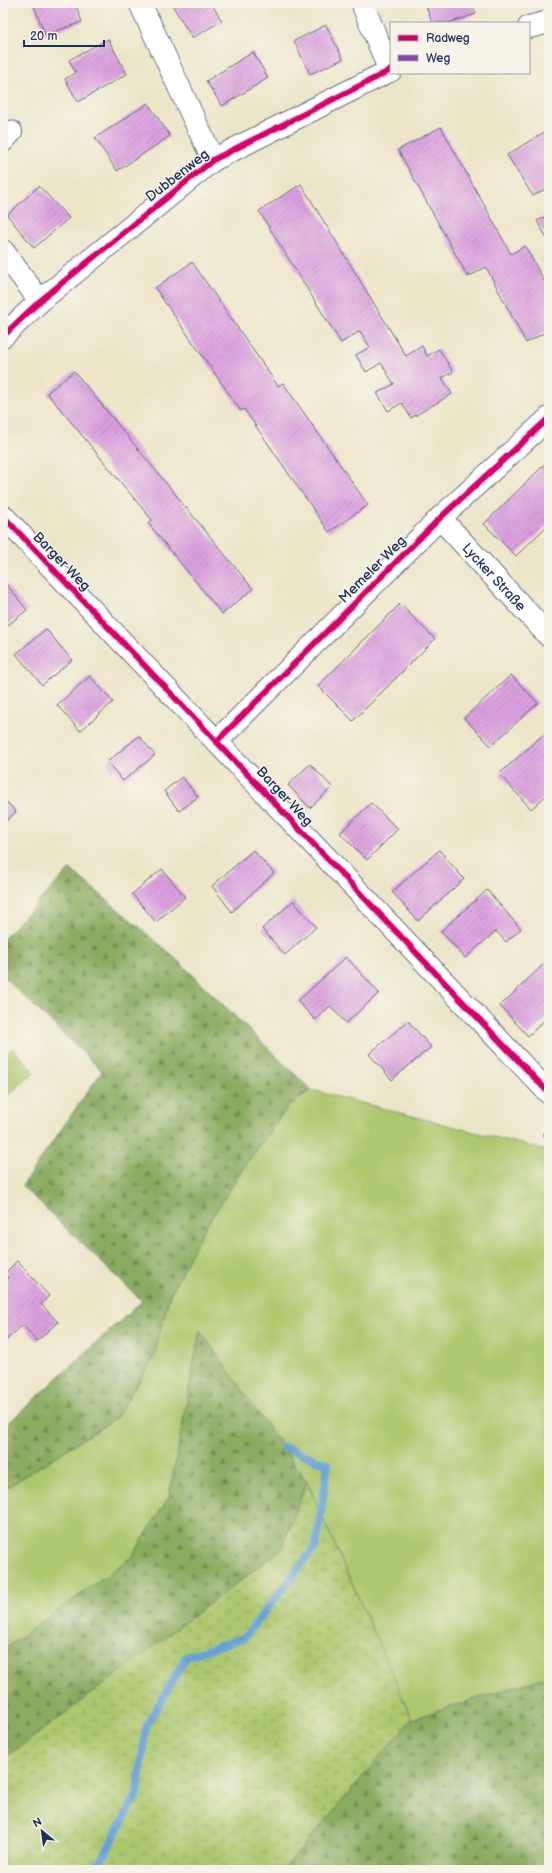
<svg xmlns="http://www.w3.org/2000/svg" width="552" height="1873" viewBox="0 0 552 1873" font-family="'Balsamiq Sans',sans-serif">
	<defs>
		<pattern id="forest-firs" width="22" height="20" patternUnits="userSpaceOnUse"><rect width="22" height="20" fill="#8aac61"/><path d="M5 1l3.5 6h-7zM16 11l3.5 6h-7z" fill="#708c53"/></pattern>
		<pattern id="wetland-marsh" width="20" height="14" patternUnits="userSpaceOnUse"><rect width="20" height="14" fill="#aec86e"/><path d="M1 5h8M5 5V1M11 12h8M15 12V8" fill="none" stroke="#95ac62"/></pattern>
		<pattern id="building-hatch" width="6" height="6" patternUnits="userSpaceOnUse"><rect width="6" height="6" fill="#dca1e0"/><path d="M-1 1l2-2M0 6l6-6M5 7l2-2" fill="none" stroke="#b284b9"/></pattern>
	</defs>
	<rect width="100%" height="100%" fill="#f7f3e8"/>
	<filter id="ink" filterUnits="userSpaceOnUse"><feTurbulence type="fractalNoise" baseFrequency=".025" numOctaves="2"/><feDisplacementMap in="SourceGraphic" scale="8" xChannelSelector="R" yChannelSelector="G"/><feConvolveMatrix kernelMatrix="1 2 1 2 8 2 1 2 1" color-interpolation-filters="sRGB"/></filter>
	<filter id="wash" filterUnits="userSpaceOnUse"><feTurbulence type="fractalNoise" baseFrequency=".012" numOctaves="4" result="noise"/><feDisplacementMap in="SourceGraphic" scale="16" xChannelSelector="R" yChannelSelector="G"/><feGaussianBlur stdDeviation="0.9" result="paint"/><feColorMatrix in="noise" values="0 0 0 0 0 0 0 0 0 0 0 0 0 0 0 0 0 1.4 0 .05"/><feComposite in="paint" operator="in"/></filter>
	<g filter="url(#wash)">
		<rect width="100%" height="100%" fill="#ece6c9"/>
		<g fill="#aec86e" stroke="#647c66">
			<polygon points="13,1048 34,1073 3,1099 3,1056"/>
			<polygon points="311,1090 544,1150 549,1158 549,1676 412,1719 307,1482 200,1331 169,1497 132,1557 3,1650 3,1490 116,1418 154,1357 169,1297 200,1236 244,1167 288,1106"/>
		</g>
		<g fill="url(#forest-firs)" stroke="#526e60">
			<polygon points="70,869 170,953 311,1090 288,1106 244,1167 200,1236 169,1297 154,1357 116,1418 3,1490 3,1428 142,1301 22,1186 102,1071 3,976 3,939"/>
			<polygon points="200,1330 307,1482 281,1550 3,1760 3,1650 132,1557 169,1497"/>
			<polygon points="549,1676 549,1870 283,1870 412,1719"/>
		</g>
		<polygon fill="url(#wetland-marsh)" stroke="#647c66" points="307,1482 412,1719 283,1870 3,1870 3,1760 281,1550"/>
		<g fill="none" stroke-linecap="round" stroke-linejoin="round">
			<polyline stroke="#65a1d5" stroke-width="8" points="96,1870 137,1795 146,1727 186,1657 245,1637 316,1546 328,1464 284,1447"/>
		</g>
		<g id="blocks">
			<g fill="url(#building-hatch)">
				<polygon points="33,3 75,3 82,22 45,35"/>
				<polygon points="171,3 211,3 222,21 192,38"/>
				<polygon points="425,3 472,3 476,14 448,23 432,23"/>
				<polygon points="326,25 343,59 310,74 294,41"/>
				<polygon points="108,39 127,74 78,102 65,79 76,73 69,60"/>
				<polygon points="253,52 268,78 222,106 206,81"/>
				<polygon points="148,103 170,136 117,171 95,138"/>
				<polygon points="441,127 511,254 525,246 549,290 549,330 526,343 486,267 468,277 398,150"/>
				<polygon points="549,129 549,187 533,196 507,155"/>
				<polygon points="301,184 406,356 422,346 427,356 439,349 453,372 442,378 452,394 411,418 402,403 388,411 377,393 394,384 381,363 366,372 356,355 370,347 360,331 341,343 259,211"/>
				<polygon points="39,186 69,218 34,248 7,215"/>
				<polygon points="549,215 549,242 537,221"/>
				<polygon points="192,262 278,386 283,383 368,505 329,532 244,409 241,411 155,288"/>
				<polygon points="74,371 253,589 222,614 148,523 152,520 47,393"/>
				<polygon points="549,460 549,524 516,556 484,524"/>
				<polygon points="7,585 27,610 3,629 3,588"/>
				<polygon points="400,604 435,639 353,721 318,686"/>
				<polygon points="46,629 72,660 42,685 16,654"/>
				<polygon points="511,675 538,703 491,746 464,718"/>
				<polygon points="90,676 113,702 80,731 57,705"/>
				<polygon points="544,734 549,739 549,793 531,809 499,774"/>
				<polygon points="139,736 155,755 123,781 107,762"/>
				<polygon points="310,764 332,787 310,808 288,785"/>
				<polygon points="182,777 198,797 179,811 164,791"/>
				<polygon points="3,798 16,812 3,824"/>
				<polygon points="371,803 398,829 367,860 340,833"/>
				<polygon points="253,850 274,873 232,912 212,886"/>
				<polygon points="439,850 464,879 418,921 392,892"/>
				<polygon points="162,869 185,897 156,922 132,894"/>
				<polygon points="487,890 521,929 506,942 496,931 465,958 441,931"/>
				<polygon points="293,901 316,927 285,955 262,929"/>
				<polygon points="346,957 379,993 346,1023 330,1006 315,1020 298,1001"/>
				<polygon points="545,963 549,967 549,1016 528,1036 500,1006"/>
				<polygon points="408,1021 431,1047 392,1080 369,1054"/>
				<polygon points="17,1261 49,1296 41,1304 58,1322 37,1341 23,1325 3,1343 3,1283 8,1278 4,1274"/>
			</g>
		</g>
	</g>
	<g filter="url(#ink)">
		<use href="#blocks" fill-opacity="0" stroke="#646f83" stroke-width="1"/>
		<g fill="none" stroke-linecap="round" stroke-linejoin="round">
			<g stroke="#646f83" stroke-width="24">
				<g id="minor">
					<polyline points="140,3 213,160"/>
					<polyline points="365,3 364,8 390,71"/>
					<polyline points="529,27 549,22"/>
					<polyline points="3,141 11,132"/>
					<polyline points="3,251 40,301"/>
					<polyline points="3,336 40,301 213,160 391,70"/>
					<polyline points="3,516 549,1093"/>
					<path id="s1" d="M440,518l109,118"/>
					<polyline points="217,741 440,518 549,418"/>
				</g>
			</g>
			<use href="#minor" stroke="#fff" stroke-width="22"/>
			<polyline stroke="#8e44ad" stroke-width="5" stroke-dasharray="10 5" stroke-linecap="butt" points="549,1127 546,1134 549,1155"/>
			<g stroke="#f7f3e8" stroke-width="8">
				<g id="cycleway">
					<polyline points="3,336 40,301 213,160 391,70"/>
					<polyline points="3,516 549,1093"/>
					<polyline points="217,741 440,518 549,418"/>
				</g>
			</g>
			<use href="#cycleway" stroke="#d6006c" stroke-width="6"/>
		</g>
	</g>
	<g text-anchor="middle" stroke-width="3" stroke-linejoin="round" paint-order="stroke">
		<g font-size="14" fill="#1b2f5e" stroke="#f7f3e8">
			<text transform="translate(177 175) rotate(-38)" y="5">Dubbenweg</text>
			<text transform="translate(62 561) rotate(46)" y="5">Barger Weg</text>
			<text transform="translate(372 569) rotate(-45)" y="5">Memeler Weg</text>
			<text dy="5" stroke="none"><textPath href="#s1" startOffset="80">Lycker Straße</textPath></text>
			<text transform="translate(285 796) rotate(47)" y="5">Barger Weg</text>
		</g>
	</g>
	<rect width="552" height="1873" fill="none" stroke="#f7f3e8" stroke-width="16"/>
	<rect x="390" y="22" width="140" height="52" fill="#f7f3e8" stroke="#9fa5b1"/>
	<rect x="398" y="35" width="20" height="6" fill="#d6006c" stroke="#9fa5b1"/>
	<text x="426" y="42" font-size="12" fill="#1b2f5e">Radweg</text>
	<rect x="398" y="55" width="20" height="6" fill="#8e44ad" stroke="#9fa5b1"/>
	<text x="426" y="62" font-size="12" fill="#1b2f5e">Weg</text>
	<g transform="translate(42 1831) rotate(331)" stroke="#f7f3e8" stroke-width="3" paint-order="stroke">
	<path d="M0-3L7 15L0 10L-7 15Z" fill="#1b2f5e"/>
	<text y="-6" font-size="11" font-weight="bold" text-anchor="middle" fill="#1b2f5e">N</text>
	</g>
	<path d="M24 40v6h80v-6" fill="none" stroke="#1b2f5e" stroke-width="2"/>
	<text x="30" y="40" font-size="12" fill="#1b2f5e" stroke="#f7f3e8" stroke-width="3" paint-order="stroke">20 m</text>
</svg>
